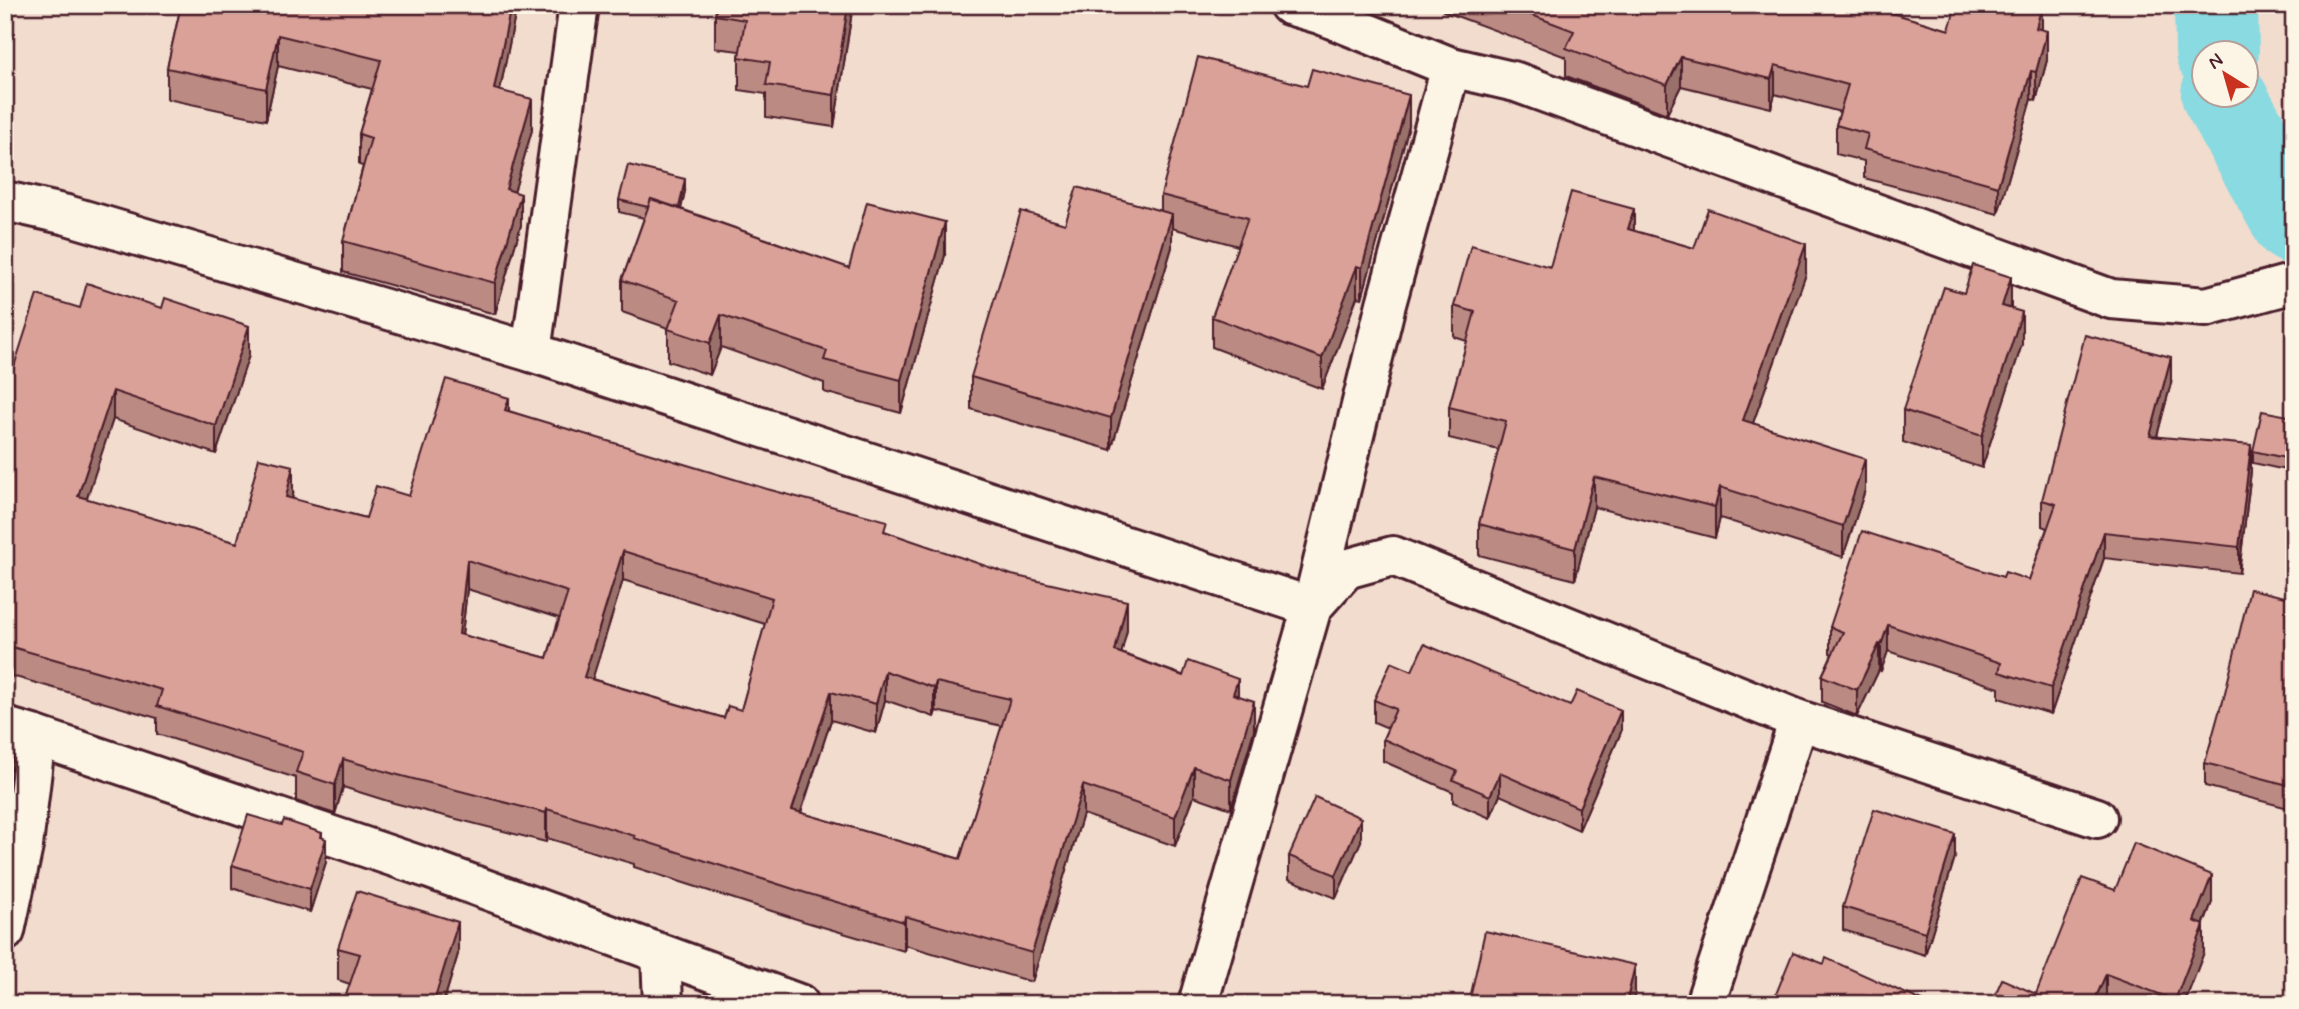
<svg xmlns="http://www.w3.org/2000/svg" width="2299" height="1009" font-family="Mynerve,sans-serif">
	<rect width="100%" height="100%" fill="#f2dcce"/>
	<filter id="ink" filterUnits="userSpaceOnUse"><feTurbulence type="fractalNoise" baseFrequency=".0143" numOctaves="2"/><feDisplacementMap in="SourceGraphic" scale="14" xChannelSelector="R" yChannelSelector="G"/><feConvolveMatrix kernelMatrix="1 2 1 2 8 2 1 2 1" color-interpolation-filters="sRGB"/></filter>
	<g filter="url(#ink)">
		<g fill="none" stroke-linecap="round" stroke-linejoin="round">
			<g stroke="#89dae1" stroke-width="84">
				<path d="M 2216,5 L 2217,52"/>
				<path d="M 2223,94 L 2294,222"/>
			</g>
			<defs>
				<g id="minor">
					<path d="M 1289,5 L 1320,14 L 1451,67 L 1516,82 L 2111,299 L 2206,307 L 2294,283"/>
					<path d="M 5,201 L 67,215 L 531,352 L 1312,607 L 1346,569 L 1393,556 L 1799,720 L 2097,818"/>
					<path d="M 531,352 L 579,5"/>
					<path d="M 5,727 L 36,736 L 430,869 L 799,1004"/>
					<path d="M 5,931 L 23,846 L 36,736"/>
					<path d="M 661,954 L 663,1004"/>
					<path d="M 1198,1004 L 1312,607 L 1386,304 L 1451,67"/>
					<path d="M 1705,1004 L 1799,720"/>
				</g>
			</defs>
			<use href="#minor" stroke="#4a1f2b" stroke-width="44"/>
			<use href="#minor" stroke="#fcf5e5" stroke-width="38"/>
		</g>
		<g fill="#bb8a83" stroke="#4a1f2b" stroke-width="2" fill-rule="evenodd">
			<path d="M 181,5 L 517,5 L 500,90 L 532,130 L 514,192 L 521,225 L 495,314 L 343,272 L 343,241 L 363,166 L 359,165 L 359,134 L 372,89 L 278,66 L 266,120 L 167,99 L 167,68 Z"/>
			<path d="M 853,5 L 834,127 L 766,117 L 766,94 L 739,90 L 739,57 L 740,51 L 715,48 L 715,15 Z"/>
			<path d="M 1443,5 L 1865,5 L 1949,30 L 2042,30 L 2047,60 L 2036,101 L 2031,99 L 1998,214 L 1864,178 L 1864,161 L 1836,154 L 1836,125 L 1840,112 L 1775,94 L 1771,108 L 1681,86 L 1667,114 L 1566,76 L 1566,57 L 1443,11 Z"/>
			<path d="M 1409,126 L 1362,298 L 1357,297 L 1322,389 L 1212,347 L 1212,317 L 1238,246 L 1172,228 L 1172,247 L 1111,450 L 971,409 L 971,377 L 1065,224 L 1161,211 L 1161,195 Z"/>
			<path d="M 685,191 L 681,209 L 849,268 L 945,255 L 901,413 L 824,392 L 824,383 L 721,347 L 710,375 L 668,361 L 668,328 L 622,312 L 622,280 L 644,218 L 619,212 L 619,200 Z"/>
			<path d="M 1634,231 L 1694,248 L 1806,274 L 1753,423 L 1865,490 L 1843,557 L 1720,518 L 1715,538 L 1594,507 L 1575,580 L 1479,555 L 1479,524 L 1499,450 L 1449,438 L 1449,407 L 1467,341 L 1454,337 L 1454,306 Z"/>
			<path d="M 1964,293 L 2011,309 L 2022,344 L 1982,468 L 1903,442 L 1903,410 Z"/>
			<path d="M 80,308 L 162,308 L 249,355 L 216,454 L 113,419 L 86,499 L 237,543 L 293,495 L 292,499 L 366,518 L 409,496 L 509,411 L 887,532 L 1127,630 L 1121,653 L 1238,695 L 1254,730 L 1231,809 L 1194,796 L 1175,846 L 1083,814 L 1032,982 L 905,945 L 904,951 L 806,922 L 634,867 L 634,864 L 547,838 L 546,842 L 394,803 L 343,787 L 335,814 L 296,801 L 296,778 L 157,734 L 157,718 L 12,676 L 8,687 L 5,686 L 5,381 L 9,382 ZM 623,580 L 765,624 L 741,710 L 724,718 L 592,679 ZM 467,589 L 559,618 L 547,658 L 462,635 ZM 885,700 L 934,717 L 936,711 L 1002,726 L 960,859 L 801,813 L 831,720 L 876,733 Z"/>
			<path d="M 2171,383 L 2157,436 L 2251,471 L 2239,573 L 2104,558 L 2051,714 L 1999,698 L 1999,688 L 1888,651 L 1881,671 L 1879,670 L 1857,716 L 1822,702 L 1822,676 L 1832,654 L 1830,653 L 1830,627 L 2003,577 L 2029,580 L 2047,528 L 2042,526 L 2042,500 Z"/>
			<path d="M 2294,417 L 2290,471 L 2253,463 L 2253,451 Z"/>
			<path d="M 2294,599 L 2288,808 L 2205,786 L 2205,763 L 2222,705 Z"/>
			<path d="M 1412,671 L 1621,732 L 1579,830 L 1500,795 L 1490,818 L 1453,802 L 1453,792 L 1383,761 L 1383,739 L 1388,728 L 1374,722 L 1374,700 Z"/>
			<path d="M 322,838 L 326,862 L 310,912 L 232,888 L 232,865 Z"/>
			<path d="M 1361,841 L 1336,898 L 1289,879 L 1289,856 Z"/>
			<path d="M 1955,857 L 1925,955 L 1843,930 L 1843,907 Z"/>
			<path d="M 2115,890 L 2212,902 L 2204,924 L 2204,952 L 2184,1004 L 2115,1004 L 2106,1001 L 2105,1004 L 1991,1004 L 2036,994 Z"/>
			<path d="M 338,948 L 458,954 L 443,1004 L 343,1004 L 350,984 L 338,980 Z"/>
		</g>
		<g fill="#99716a" stroke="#4a1f2b" stroke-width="2">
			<path d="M 511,5 L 517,5 L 494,120 L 494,89 Z"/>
			<path d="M 848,5 L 853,5 L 834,127 L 834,95 Z"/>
			<path d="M 2042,5 L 2042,34 L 2036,28 Z"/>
			<path d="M 2047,31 L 2047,60 L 2036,101 L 2036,72 Z"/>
			<path d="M 278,35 L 278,66 L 266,120 L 266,89 Z"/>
			<path d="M 1681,57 L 1681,86 L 1667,114 L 1667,85 Z"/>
			<path d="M 1775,65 L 1775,94 L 1771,108 L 1771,79 Z"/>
			<path d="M 2031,71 L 2031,99 L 1998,214 L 1998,186 Z"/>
			<path d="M 1409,95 L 1409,126 L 1362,298 L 1362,268 Z"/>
			<path d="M 532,99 L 532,130 L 506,220 L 506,189 Z"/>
			<path d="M 685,179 L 685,191 L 677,226 L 677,214 Z"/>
			<path d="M 521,194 L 521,225 L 495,314 L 495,283 Z"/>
			<path d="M 1634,209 L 1634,239 L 1628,229 Z"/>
			<path d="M 1172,214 L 1172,247 L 1111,450 L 1111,418 Z"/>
			<path d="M 945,222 L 945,255 L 901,413 L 901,380 Z"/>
			<path d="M 1806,244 L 1806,274 L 1743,451 L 1743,420 Z"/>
			<path d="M 1357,266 L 1357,297 L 1322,389 L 1322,358 Z"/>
			<path d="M 2011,277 L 2011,309 L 2002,306 Z"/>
			<path d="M 2022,312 L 2022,344 L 1982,468 L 1982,436 Z"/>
			<path d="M 721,315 L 721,347 L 710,375 L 710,343 Z"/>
			<path d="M 249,326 L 249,355 L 216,454 L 216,426 Z"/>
			<path d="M 2171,357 L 2171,383 L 2150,462 L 2150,436 Z"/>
			<path d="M 113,391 L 113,419 L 78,525 L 78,496 Z"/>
			<path d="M 509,398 L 509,427 L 505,410 Z"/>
			<path d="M 2294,444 L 2294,456 L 2290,471 L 2290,459 Z"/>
			<path d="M 2251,445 L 2251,471 L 2239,573 L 2239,547 Z"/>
			<path d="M 1865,459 L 1865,490 L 1843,557 L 1843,526 Z"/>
			<path d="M 293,466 L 293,495 L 286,526 L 286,497 Z"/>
			<path d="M 1594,477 L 1594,507 L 1575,580 L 1575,549 Z"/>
			<path d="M 1720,487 L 1720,518 L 1715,538 L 1715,507 Z"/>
			<path d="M 2104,532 L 2104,558 L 2051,714 L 2051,688 Z"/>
			<path d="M 623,551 L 623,580 L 584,706 L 584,677 Z"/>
			<path d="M 467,560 L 467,589 L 459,663 L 459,634 Z"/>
			<path d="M 1127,601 L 1127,630 L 1115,680 L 1115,651 Z"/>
			<path d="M 1888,625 L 1888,651 L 1881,671 L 1881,645 Z"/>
			<path d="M 1879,644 L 1879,670 L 1857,716 L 1857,690 Z"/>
			<path d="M 12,647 L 12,676 L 8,687 L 8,658 Z"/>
			<path d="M 885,671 L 885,700 L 876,733 L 876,704 Z"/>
			<path d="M 1238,679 L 1238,708 L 1233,694 Z"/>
			<path d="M 936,682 L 936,711 L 934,717 L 934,688 Z"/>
			<path d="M 831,692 L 831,720 L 792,839 L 792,810 Z"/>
			<path d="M 1254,701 L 1254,730 L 1231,809 L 1231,780 Z"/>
			<path d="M 1621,710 L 1621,732 L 1579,830 L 1579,808 Z"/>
			<path d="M 343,759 L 343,787 L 335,814 L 335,785 Z"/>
			<path d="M 2294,764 L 2294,787 L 2288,808 L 2288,785 Z"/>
			<path d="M 1194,767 L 1194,796 L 1175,846 L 1175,817 Z"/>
			<path d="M 1500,773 L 1500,795 L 1490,818 L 1490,796 Z"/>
			<path d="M 1083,785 L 1083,814 L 1032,982 L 1032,953 Z"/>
			<path d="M 547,809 L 547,838 L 546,842 L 546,813 Z"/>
			<path d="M 1361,818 L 1361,841 L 1336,898 L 1336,875 Z"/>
			<path d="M 322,833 L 322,851 L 326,839 L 326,862 L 310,912 L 310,889 Z"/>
			<path d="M 1955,834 L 1955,857 L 1925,955 L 1925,932 Z"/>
			<path d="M 2212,875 L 2212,902 L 2194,948 L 2194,921 Z"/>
			<path d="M 905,916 L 905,945 L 904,951 L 904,922 Z"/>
			<path d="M 458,922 L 458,954 L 443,1004 L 433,1004 Z"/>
			<path d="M 2204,925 L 2204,952 L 2184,1004 L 2175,1004 L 2175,1000 Z"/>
			<path d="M 1635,965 L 1635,993 L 1632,1004 L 1626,1004 Z"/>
			<path d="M 2106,974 L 2106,1001 L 2105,1004 L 2093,1004 Z"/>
		</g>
		<g fill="#daa198" stroke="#4a1f2b" stroke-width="2" fill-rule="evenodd">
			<path d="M 181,5 L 511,5 L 494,89 L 532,99 L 506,189 L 521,194 L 495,283 L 343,241 L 371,138 L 359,134 L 381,60 L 278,35 L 266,89 L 167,68 Z"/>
			<path d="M 717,5 L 848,5 L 834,95 L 766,85 L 770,62 L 739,57 L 745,20 L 715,15 Z"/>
			<path d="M 1505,5 L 1865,5 L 1949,30 L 1956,5 L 2042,5 L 2036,28 L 2047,31 L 2036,72 L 2031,71 L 1998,186 L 1864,149 L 1868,134 L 1836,125 L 1848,85 L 1775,65 L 1771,79 L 1681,57 L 1667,85 L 1566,48 L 1574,31 Z"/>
			<path d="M 1198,57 L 1307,86 L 1312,69 L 1409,95 L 1362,268 L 1357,266 L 1322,358 L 1212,317 L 1248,218 L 1161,195 Z"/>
			<path d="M 628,165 L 685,179 L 679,208 L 651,199 L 648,207 L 619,200 Z"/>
			<path d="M 1077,187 L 1172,214 L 1111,418 L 971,377 L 1021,211 L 1065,224 Z"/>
			<path d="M 1571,192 L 1634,209 L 1628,229 L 1694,248 L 1708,209 L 1806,244 L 1743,420 L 1865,459 L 1843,526 L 1720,487 L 1715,507 L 1594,477 L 1575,549 L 1479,524 L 1506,421 L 1449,407 L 1475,312 L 1454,306 L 1471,245 L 1550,267 Z"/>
			<path d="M 651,199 L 849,268 L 867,202 L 945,222 L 901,380 L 824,360 L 827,351 L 721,315 L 710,343 L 668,329 L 679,300 L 622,280 Z"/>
			<path d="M 1973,265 L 2011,277 L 2002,306 L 2022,312 L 1982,436 L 1903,410 L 1944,287 L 1964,293 Z"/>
			<path d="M 87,283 L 162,308 L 165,298 L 249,326 L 216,426 L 113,391 L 78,496 L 237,543 L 259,458 L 293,466 L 286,497 L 366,518 L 376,486 L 409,496 L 446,379 L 509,398 L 505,410 L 767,489 L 887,521 L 884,531 L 1012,575 L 1127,601 L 1115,651 L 1183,676 L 1188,661 L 1238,679 L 1233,694 L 1254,701 L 1231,780 L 1194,767 L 1175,817 L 1083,785 L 1032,953 L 905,916 L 904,922 L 806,893 L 634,838 L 635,836 L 547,809 L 546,813 L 394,774 L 343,759 L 335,785 L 296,772 L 303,752 L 157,706 L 162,690 L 12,647 L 8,658 L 5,657 L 5,381 L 9,382 L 37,295 L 80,308 ZM 623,551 L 772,598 L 741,710 L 728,706 L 724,718 L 584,677 ZM 467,560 L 568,592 L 547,658 L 459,634 ZM 885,671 L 934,688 L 936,682 L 1010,699 L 960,859 L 792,810 L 831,692 L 876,704 Z"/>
			<path d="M 2085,335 L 2171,357 L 2150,436 L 2251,445 L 2239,547 L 2104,532 L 2051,688 L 1999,672 L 2001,663 L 1888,625 L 1881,645 L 1879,644 L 1857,690 L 1822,676 L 1843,632 L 1830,627 L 1862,531 L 2003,577 L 2005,572 L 2029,580 L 2056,504 L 2042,500 Z"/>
			<path d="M 2262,411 L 2294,417 L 2294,444 L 2290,459 L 2253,451 Z"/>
			<path d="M 2250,589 L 2294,599 L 2294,764 L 2288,785 L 2205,763 L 2221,705 L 2222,705 Z"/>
			<path d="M 1424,644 L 1570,706 L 1577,691 L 1621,710 L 1579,808 L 1500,773 L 1490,796 L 1453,780 L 1457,771 L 1383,739 L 1396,709 L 1374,700 L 1391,662 L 1412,671 Z"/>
			<path d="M 1315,797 L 1361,818 L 1336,875 L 1289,856 Z"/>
			<path d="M 1874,809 L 1955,834 L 1925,932 L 1843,907 Z"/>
			<path d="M 248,815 L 282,825 L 284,820 L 322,833 L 321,837 L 326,839 L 310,889 L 232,865 Z"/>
			<path d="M 2134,843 L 2212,875 L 2194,921 L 2204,925 L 2175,1000 L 2106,974 L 2093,1004 L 1991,1004 L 2002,979 L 2036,994 L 2082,878 L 2115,890 Z"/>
			<path d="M 357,891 L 458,922 L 433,1004 L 343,1004 L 360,954 L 338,948 Z"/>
			<path d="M 1485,931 L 1635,965 L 1626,1004 L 1469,1003 Z"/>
			<path d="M 1793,952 L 1824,964 L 1826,958 L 1929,1004 L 1772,1004 Z"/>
		</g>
	</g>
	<rect width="2299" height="1009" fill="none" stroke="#fcf5e5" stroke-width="28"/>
	<rect x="14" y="14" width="2271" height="981" fill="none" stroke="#4a1f2b" stroke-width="2.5" filter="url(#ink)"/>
	<g transform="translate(2225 74) rotate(323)"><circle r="33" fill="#fcf5e5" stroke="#b59f9b" stroke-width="2"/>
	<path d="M0-5L12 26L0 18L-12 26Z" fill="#c8321e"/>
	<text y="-10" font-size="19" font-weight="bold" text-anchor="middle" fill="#4a1f2b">N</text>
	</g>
</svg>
